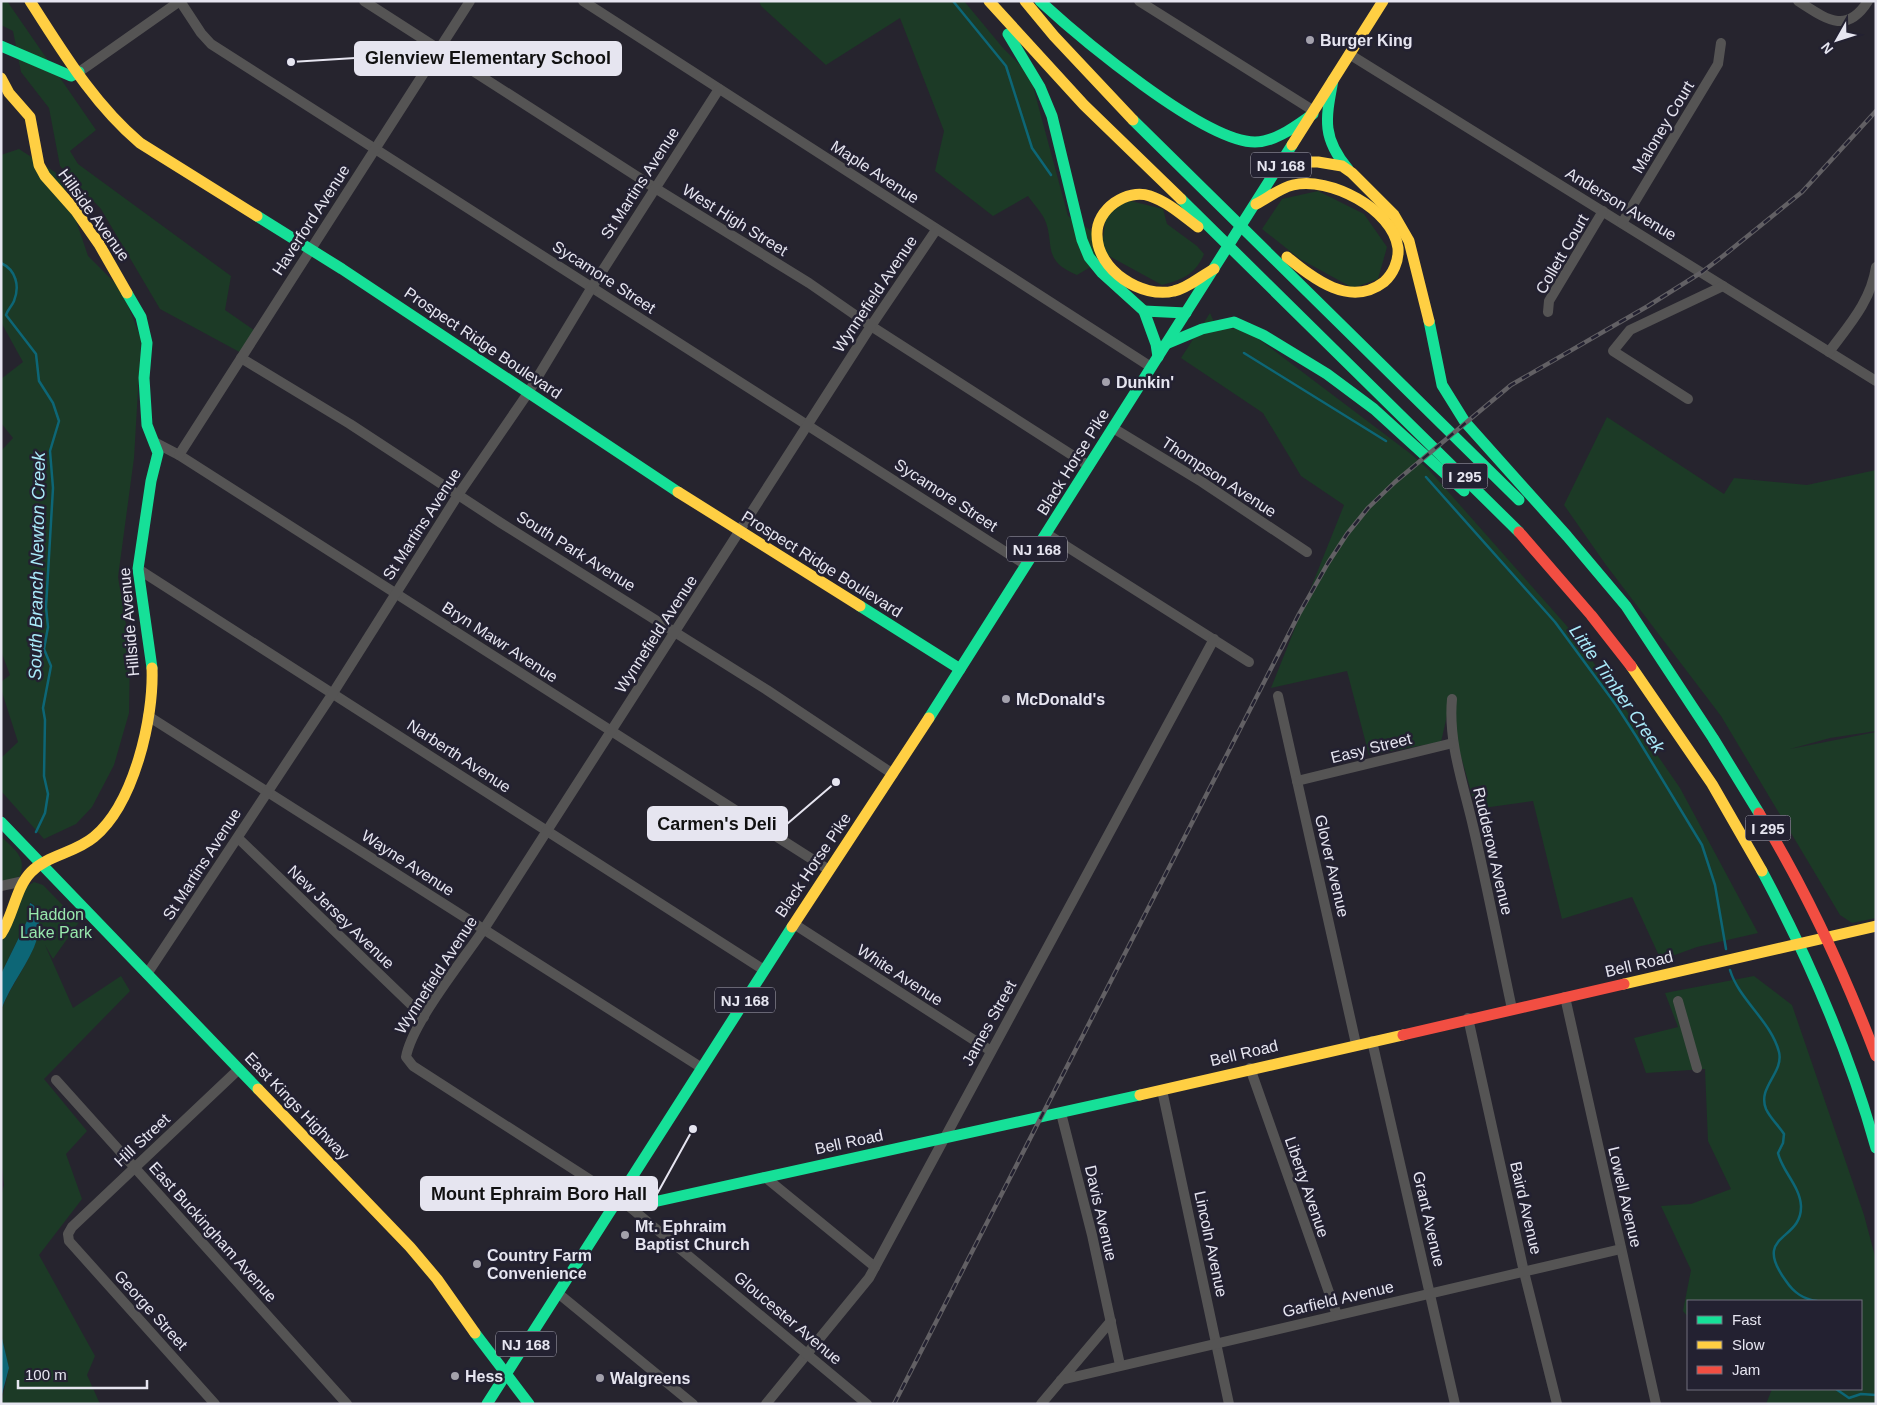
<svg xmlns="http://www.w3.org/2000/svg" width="1877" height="1405" font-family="Helvetica,sans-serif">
	<rect width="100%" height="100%" fill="#26242e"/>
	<g fill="#1c3a26">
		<path d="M 1,1 L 7,1 L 96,130 L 70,151 L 78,164 L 231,276 L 225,310 L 258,333 L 245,355 L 160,309 L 101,209 L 60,166 L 49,108 L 21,72 L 13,31 L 1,25 Z"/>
		<path d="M 759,1 L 964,1 L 1003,48 L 1030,75 L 1068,216 L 1103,238 L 1106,215 L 1123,199 L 1163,209 L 1167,224 L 1197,246 L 1204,254 C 1196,274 1182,280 1162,285 L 1109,256 L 1077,275 C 1040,260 1056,243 1044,218 C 1040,211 1033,203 1028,196 L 993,216 L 935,171 L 944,131 L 900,18 L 826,65 L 761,6 Z"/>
		<path d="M 19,149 L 61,176 L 88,256 L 122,290 L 141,339 L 134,458 L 118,577 L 130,649 L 129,713 L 114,765 L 92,807 L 76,824 L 44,839 L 1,791 L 1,758 L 18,742 L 1,689 L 1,682 L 10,675 L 1,651 L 1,451 L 13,438 L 1,423 L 1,379 L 23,362 L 1,322 L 1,155 Z"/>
		<path d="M 1318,191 L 1364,214 L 1387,247 L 1378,279 L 1353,288 L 1300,259 L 1262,229 L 1282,199 Z"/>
		<path d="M 1210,313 L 1216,326 L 1248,331 L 1411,454 L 1429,470 L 1573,633 L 1680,788 L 1758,933 L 1697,947 L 1661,960 L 1632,897 L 1562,919 L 1533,801 L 1476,809 L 1448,711 L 1441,742 L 1369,755 L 1347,671 L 1271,688 L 1344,505 L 1301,476 L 1263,413 L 1181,358 Z"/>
		<path d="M 1607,417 L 1724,494 L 1734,478 L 1807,485 L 1876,470 L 1876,731 L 1830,738 L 1790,749 L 1876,732 L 1876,918 L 1852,923 L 1840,915 L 1721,716 L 1606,565 L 1564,505 Z"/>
		<path d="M 1,836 C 14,850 27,856 20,876 L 1,883 Z"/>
		<path d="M 34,882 L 43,885 L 79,922 L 53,959 L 45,945 L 73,1008 L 121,976 L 130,991 L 44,1079 L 87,1131 L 66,1154 L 82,1199 L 39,1255 L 95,1356 L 87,1375 L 100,1404 L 1,1404 L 9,1368 L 1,1334 L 1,1196 L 4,1185 L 1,1160 L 1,1010 C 11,984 31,961 38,935 C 40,926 38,915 37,907 L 30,902 L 27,921 L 1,974 L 1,937 L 26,887 Z"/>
		<path d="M 1754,976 L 1792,1005 L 1864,1215 L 1876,1260 L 1876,1404 L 1766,1404 L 1772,1389 L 1861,1389 L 1861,1301 L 1688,1301 L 1688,1317 L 1683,1311 L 1691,1270 L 1661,1206 L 1691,1204 L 1731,1189 L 1708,1141 L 1705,1069 L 1646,1073 L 1634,1038 L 1678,1027 L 1665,993 Z"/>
	</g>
	<g fill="#0d6676">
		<path d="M 30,903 C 41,907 40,930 37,939 C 30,962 10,985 1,1010 L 1,974 L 27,921 Z"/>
		<path d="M 1,1334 L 9,1368 L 1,1398 Z"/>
	</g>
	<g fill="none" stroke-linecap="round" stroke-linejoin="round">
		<g stroke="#0d6676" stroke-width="2.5">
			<path d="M 953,1 L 1006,66 L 1032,148 L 1051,175"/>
			<path d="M 1,263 C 16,270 20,286 14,301 C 12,306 8,309 6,315 L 36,354 L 39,381 L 53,403 L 59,421 L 50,451 L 53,488 L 46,607 L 48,627 L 44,649 L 51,666 L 43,708 L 45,720 L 44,776 L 48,794 L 45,813 L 36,832"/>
			<path d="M 1244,353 L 1386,441"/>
			<path d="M 1426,477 L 1555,622 L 1616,705 L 1636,736 L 1702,845 L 1715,885 L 1726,949"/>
			<path d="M 1730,970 C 1739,1000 1771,1021 1779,1052 C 1784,1073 1757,1087 1766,1109 C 1770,1118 1779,1126 1784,1134 L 1783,1143 L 1778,1153 C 1782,1171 1800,1186 1801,1206 C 1802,1242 1751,1233 1786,1281 C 1794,1293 1803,1299 1817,1301"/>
			<path d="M 1836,1389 L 1849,1398 L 1861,1394 L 1876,1395"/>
		</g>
		<g stroke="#555454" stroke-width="10">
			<path d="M 180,1 L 201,33 L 211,44 L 1026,565"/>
			<path d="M 364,1 L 655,188 L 809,283 L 871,326 L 1089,466"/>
			<path d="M 583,1 L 1151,367"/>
			<path d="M 1139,1 L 1314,111"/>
			<path d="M 1798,1 C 1825,18 1846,36 1868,1"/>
			<path d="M 1349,54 L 1876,381"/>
			<path d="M 79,72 L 180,1"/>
			<path d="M 1622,223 L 1718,64 L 1721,43"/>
			<path d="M 1548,312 L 1549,301 L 1603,211"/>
			<path d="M 1829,352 C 1849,325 1871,301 1876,267"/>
			<path d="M 241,358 L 350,424 L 501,523 L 767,690 L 893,774"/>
			<path d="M 1688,399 L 1613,351 L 1630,330 L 1723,286"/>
			<path d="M 1113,428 L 1202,482 L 1307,552"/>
			<path d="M 154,442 L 179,455 L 829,870"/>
			<path d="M 179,455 L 470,1"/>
			<path d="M 1047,534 L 1249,662"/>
			<path d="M 138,569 L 764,970"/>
			<path d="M 1278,696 L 1356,1044"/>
			<path d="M 1452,699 C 1448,742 1463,783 1473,826 C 1487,886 1499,948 1512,1009"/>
			<path d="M 148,716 L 702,1068"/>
			<path d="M 1297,781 L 1453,743"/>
			<path d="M 238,838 L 424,1017"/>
			<path d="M 1,886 L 24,881"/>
			<path d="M 794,924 L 991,1051"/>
			<path d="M 147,974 L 333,693 L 458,495 L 528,393 L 592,287 L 719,89"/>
			<path d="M 1565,997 L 1656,1404"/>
			<path d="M 1678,1001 L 1697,1068"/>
			<path d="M 1468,1018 L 1524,1272 L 1557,1404"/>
			<path d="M 1372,1041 L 1455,1404"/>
			<path d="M 1250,1068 L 1337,1315"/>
			<path d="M 56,1080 L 347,1404"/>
			<path d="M 1162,1090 L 1229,1404"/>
			<path d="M 1061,1113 L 1092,1235 L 1120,1365"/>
			<path d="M 765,1177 L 875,1267"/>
			<path d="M 559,1294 L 693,1404"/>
			<path d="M 1061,1380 L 1621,1249"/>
			<path d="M 215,1404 L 69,1241 L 68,1234 L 72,1227 L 239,1069"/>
			<path d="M 766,1404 L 869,1278 L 1214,639"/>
			<path d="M 867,1404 L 620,1199 L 413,1066 L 406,1057 C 412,1023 463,960 484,929 L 871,326 L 936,230"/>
			<path d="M 1041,1404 L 1111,1321"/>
		</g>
		<g stroke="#16e098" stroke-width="11">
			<path d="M 1040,1 C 1079,37 1204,142 1255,142 C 1276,142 1297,125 1313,114"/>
			<path d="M 1008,34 L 1040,87 L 1052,116 L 1082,240 L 1089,257 L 1102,273 L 1144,311 L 1156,344 L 1158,357"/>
			<path d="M 1,46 L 71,76 L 79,72"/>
			<path d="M 1333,80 C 1326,118 1321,137 1348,169"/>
			<path d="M 1133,120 L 1519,500"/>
			<path d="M 1181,199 L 1519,532"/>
			<path d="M 257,216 L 342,269 L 678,492"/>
			<path d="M 127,293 L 141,317 L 147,343 L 144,378 L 147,425 L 158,453 L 151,481 L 138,569 L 152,668"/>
			<path d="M 1144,311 L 1186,313"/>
			<path d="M 1429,321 L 1442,385 L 1465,422 L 1567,536 L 1626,606 L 1713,738 L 1759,813"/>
			<path d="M 1166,344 L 1202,329 L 1234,322 L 1263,335 L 1327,374 L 1374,409 L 1464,491"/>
			<path d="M 860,606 L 960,669"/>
			<path d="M 929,718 L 1292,145"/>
			<path d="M 1,822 L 258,1089"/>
			<path d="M 1762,871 C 1809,959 1849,1051 1876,1148"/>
			<path d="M 620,1199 L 640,1205 L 1140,1095"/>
			<path d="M 475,1333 L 529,1404"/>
			<path d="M 487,1404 L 792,927"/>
		</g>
		<g stroke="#ffcf43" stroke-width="11">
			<path d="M 30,1 C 63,52 93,103 140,143 L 257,216"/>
			<path d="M 989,1 L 1084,105 L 1181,199"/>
			<path d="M 1025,1 L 1054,36 L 1133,120"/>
			<path d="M 1,78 L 9,93 L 30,117 L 39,165 L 45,176 L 76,211 L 99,244 L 127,293"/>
			<path d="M 1292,145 L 1383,1"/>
			<path d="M 1277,171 L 1297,162 L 1318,162 L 1342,166 L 1352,173 L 1394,215 L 1409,241 L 1429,321"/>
			<path d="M 1256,204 C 1268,198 1280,188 1293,185 C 1329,176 1393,209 1398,248 C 1399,261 1393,274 1384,282 C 1350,308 1314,279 1287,257"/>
			<path d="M 1198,227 C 1183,216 1168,202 1150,196 C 1127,188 1096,209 1097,235 C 1097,270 1142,299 1174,291 C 1188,288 1201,276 1214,269"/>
			<path d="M 678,492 L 860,606"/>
			<path d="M 1631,666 L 1712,784 L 1762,871"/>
			<path d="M 792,927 L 929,718"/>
			<path d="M 1,934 C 13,916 16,887 31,872 C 48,855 75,853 94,837 C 134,804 154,718 152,668"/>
			<path d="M 1624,984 L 1876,926"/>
			<path d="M 258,1089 L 410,1247 L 437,1279 L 475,1333"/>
			<path d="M 1140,1095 L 1403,1035"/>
		</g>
		<g stroke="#f24e42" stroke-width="11">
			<path d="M 1519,532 L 1591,615 L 1631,666"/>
			<path d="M 1759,813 C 1806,890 1844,972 1876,1056"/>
			<path d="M 1403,1035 L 1624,984"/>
		</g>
		<defs>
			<path id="rail" d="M 894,1404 L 1299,614 L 1328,563 L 1347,534 L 1368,508 L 1395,482 L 1511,385 L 1648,306 L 1702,272 L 1723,256 L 1802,192 L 1876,111"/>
		</defs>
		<use href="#rail" stroke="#626064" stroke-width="4.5"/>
		<use href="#rail" stroke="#232131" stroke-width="2.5" stroke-dasharray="8" stroke-linecap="butt"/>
	</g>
	<g fill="#a3a1ac" stroke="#232131" stroke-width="2">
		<circle cx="1310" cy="40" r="5"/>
		<circle cx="1106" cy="382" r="5"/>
		<circle cx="1006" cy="699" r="5"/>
		<circle cx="625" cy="1235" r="5"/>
		<circle cx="477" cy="1264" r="5"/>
		<circle cx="455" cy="1376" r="5"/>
		<circle cx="600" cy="1378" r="5"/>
	</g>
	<g text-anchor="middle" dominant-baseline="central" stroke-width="5" stroke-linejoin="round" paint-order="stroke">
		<g fill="#232131" stroke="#acaab7" stroke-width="1">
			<rect x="1251" y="152.5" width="60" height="25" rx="4"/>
			<rect x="1442.5" y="463.5" width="45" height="25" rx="4"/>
			<rect x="1007" y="536.5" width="60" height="25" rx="4"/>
			<rect x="1745.5" y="815.5" width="45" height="25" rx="4"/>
			<rect x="715" y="987.5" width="60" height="25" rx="4"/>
			<rect x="496" y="1331.5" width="60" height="25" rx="4"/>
		</g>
		<g font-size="15" font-weight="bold" fill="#e6e5f0">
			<text x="1281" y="165">NJ 168</text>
			<text x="1465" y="476">I 295</text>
			<text x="1037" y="549">NJ 168</text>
			<text x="1768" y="828">I 295</text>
			<text x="745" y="1000">NJ 168</text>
			<text x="526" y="1344">NJ 168</text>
		</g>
		<g font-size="16" font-weight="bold" fill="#e6e5f0" stroke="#232131" text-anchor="start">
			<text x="1320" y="40">Burger King</text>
			<text x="1116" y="382">Dunkin'</text>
			<text x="1016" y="699">McDonald's</text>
			<text x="635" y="1226">Mt. Ephraim<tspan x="635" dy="18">Baptist Church</tspan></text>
			<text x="487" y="1255">Country Farm<tspan x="487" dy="18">Convenience</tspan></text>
			<text x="465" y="1376">Hess</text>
			<text x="610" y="1378">Walgreens</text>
		</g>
		<g font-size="16" fill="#e6e5f0" stroke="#232131">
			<text transform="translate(1663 127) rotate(-59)">Maloney Court</text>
			<text transform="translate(875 172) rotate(33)">Maple Avenue</text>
			<text transform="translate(640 183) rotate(-57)">St Martins Avenue</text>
			<text transform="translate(1621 204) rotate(31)">Anderson Avenue</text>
			<text transform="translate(94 215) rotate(54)">Hillside Avenue</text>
			<text transform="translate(311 220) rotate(-57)">Haverford Avenue</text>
			<text transform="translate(735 220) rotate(32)">West High Street</text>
			<text transform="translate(1562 254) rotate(-60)">Collett Court</text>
			<text transform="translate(604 277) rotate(33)">Sycamore Street</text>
			<text transform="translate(875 294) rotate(-56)">Wynnefield Avenue</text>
			<text transform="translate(483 343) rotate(34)">Prospect Ridge Boulevard</text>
			<text transform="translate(1073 462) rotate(-58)">Black Horse Pike</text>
			<text transform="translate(1219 477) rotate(33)">Thompson Avenue</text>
			<text transform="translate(946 495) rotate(33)">Sycamore Street</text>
			<text transform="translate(422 524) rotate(-57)">St Martins Avenue</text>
			<text transform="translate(576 551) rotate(32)">South Park Avenue</text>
			<text transform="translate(822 564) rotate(32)">Prospect Ridge Boulevard</text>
			<text transform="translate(129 622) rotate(-95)">Hillside Avenue</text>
			<text transform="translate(656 634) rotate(-57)">Wynnefield Avenue</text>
			<text transform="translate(500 642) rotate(33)">Bryn Mawr Avenue</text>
			<text transform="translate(1371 748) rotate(-14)">Easy Street</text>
			<text transform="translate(459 756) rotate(33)">Narberth Avenue</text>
			<text transform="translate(1493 851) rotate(77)">Rudderow Avenue</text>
			<text transform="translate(408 863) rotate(33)">Wayne Avenue</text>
			<text transform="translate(202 864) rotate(-57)">St Martins Avenue</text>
			<text transform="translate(813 865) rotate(-56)">Black Horse Pike</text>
			<text transform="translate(1332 866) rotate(77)">Glover Avenue</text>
			<text transform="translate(341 917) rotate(44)">New Jersey Avenue</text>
			<text transform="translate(1639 964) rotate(-13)">Bell Road</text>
			<text transform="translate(436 975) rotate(-57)">Wynnefield Avenue</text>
			<text transform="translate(900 975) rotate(33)">White Avenue</text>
			<text transform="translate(989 1023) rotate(-61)">James Street</text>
			<text transform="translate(1244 1053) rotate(-13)">Bell Road</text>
			<text transform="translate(297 1106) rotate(46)">East Kings Highway</text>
			<text transform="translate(142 1140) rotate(-43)">Hill Street</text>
			<text transform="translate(849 1142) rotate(-12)">Bell Road</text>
			<text transform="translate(1307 1187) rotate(71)">Liberty Avenue</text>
			<text transform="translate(1625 1197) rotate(77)">Lowell Avenue</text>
			<text transform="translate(1526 1208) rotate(77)">Baird Avenue</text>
			<text transform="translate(1101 1213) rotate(77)">Davis Avenue</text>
			<text transform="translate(1429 1219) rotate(77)">Grant Avenue</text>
			<text transform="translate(213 1232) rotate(48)">East Buckingham Avenue</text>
			<text transform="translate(1211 1244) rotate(78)">Lincoln Avenue</text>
			<text transform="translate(1338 1299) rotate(-13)">Garfield Avenue</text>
			<text transform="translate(151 1310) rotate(48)">George Street</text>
			<text transform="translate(788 1318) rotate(40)">Gloucester Avenue</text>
		</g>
		<g font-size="16" fill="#97e7ac" stroke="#232131">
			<text x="56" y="914">Haddon<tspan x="56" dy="18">Lake Park</tspan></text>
		</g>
		<g font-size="18" font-style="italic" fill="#a9eaf9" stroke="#232131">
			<text transform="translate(37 566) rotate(-89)">South Branch Newton Creek</text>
			<text transform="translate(1617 689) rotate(55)">Little Timber Creek</text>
		</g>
	</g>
	<path fill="none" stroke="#e6e5f0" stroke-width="2" d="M291 62L355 58M836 782L787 824M693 1129L657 1194"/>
	<g fill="#e6e5f0" stroke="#232131" stroke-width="2">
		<circle cx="291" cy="62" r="5"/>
		<circle cx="836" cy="782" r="5"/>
		<circle cx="693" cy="1129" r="5"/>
	</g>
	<g fill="#e6e5f0" stroke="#e6e5f0" stroke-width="2">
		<rect x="355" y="42" width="266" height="33" rx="5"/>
		<rect x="648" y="807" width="139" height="33" rx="5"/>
		<rect x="421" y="1177" width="236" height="33" rx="5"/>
	</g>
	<g font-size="18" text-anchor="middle" font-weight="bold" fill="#111">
		<text x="488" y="64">Glenview Elementary School</text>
		<text x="717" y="830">Carmen's Deli</text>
		<text x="539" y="1200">Mount Ephraim Boro Hall</text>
	</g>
	<rect width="1877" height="1405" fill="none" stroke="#e6e5f0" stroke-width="5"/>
	<rect x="1687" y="1300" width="175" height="90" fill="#232131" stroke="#716f7d"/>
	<rect x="1697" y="1316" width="25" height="8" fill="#16e098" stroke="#716f7d"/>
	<text x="1732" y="1325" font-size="15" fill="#e6e5f0">Fast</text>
	<rect x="1697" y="1341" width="25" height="8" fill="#ffcf43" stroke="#716f7d"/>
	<text x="1732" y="1350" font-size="15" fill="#e6e5f0">Slow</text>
	<rect x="1697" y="1366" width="25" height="8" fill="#f24e42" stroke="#716f7d"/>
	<text x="1732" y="1375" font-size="15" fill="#e6e5f0">Jam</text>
	<g transform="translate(1837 40) rotate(231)" stroke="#232131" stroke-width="4" paint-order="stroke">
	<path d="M0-4L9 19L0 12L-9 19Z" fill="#e6e5f0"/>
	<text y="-8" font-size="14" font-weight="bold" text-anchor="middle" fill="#e6e5f0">N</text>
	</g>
	<path d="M18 1380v8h129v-8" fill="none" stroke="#e6e5f0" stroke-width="2.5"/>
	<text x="25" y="1380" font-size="15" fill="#e6e5f0" stroke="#232131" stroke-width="4" paint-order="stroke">100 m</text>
</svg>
